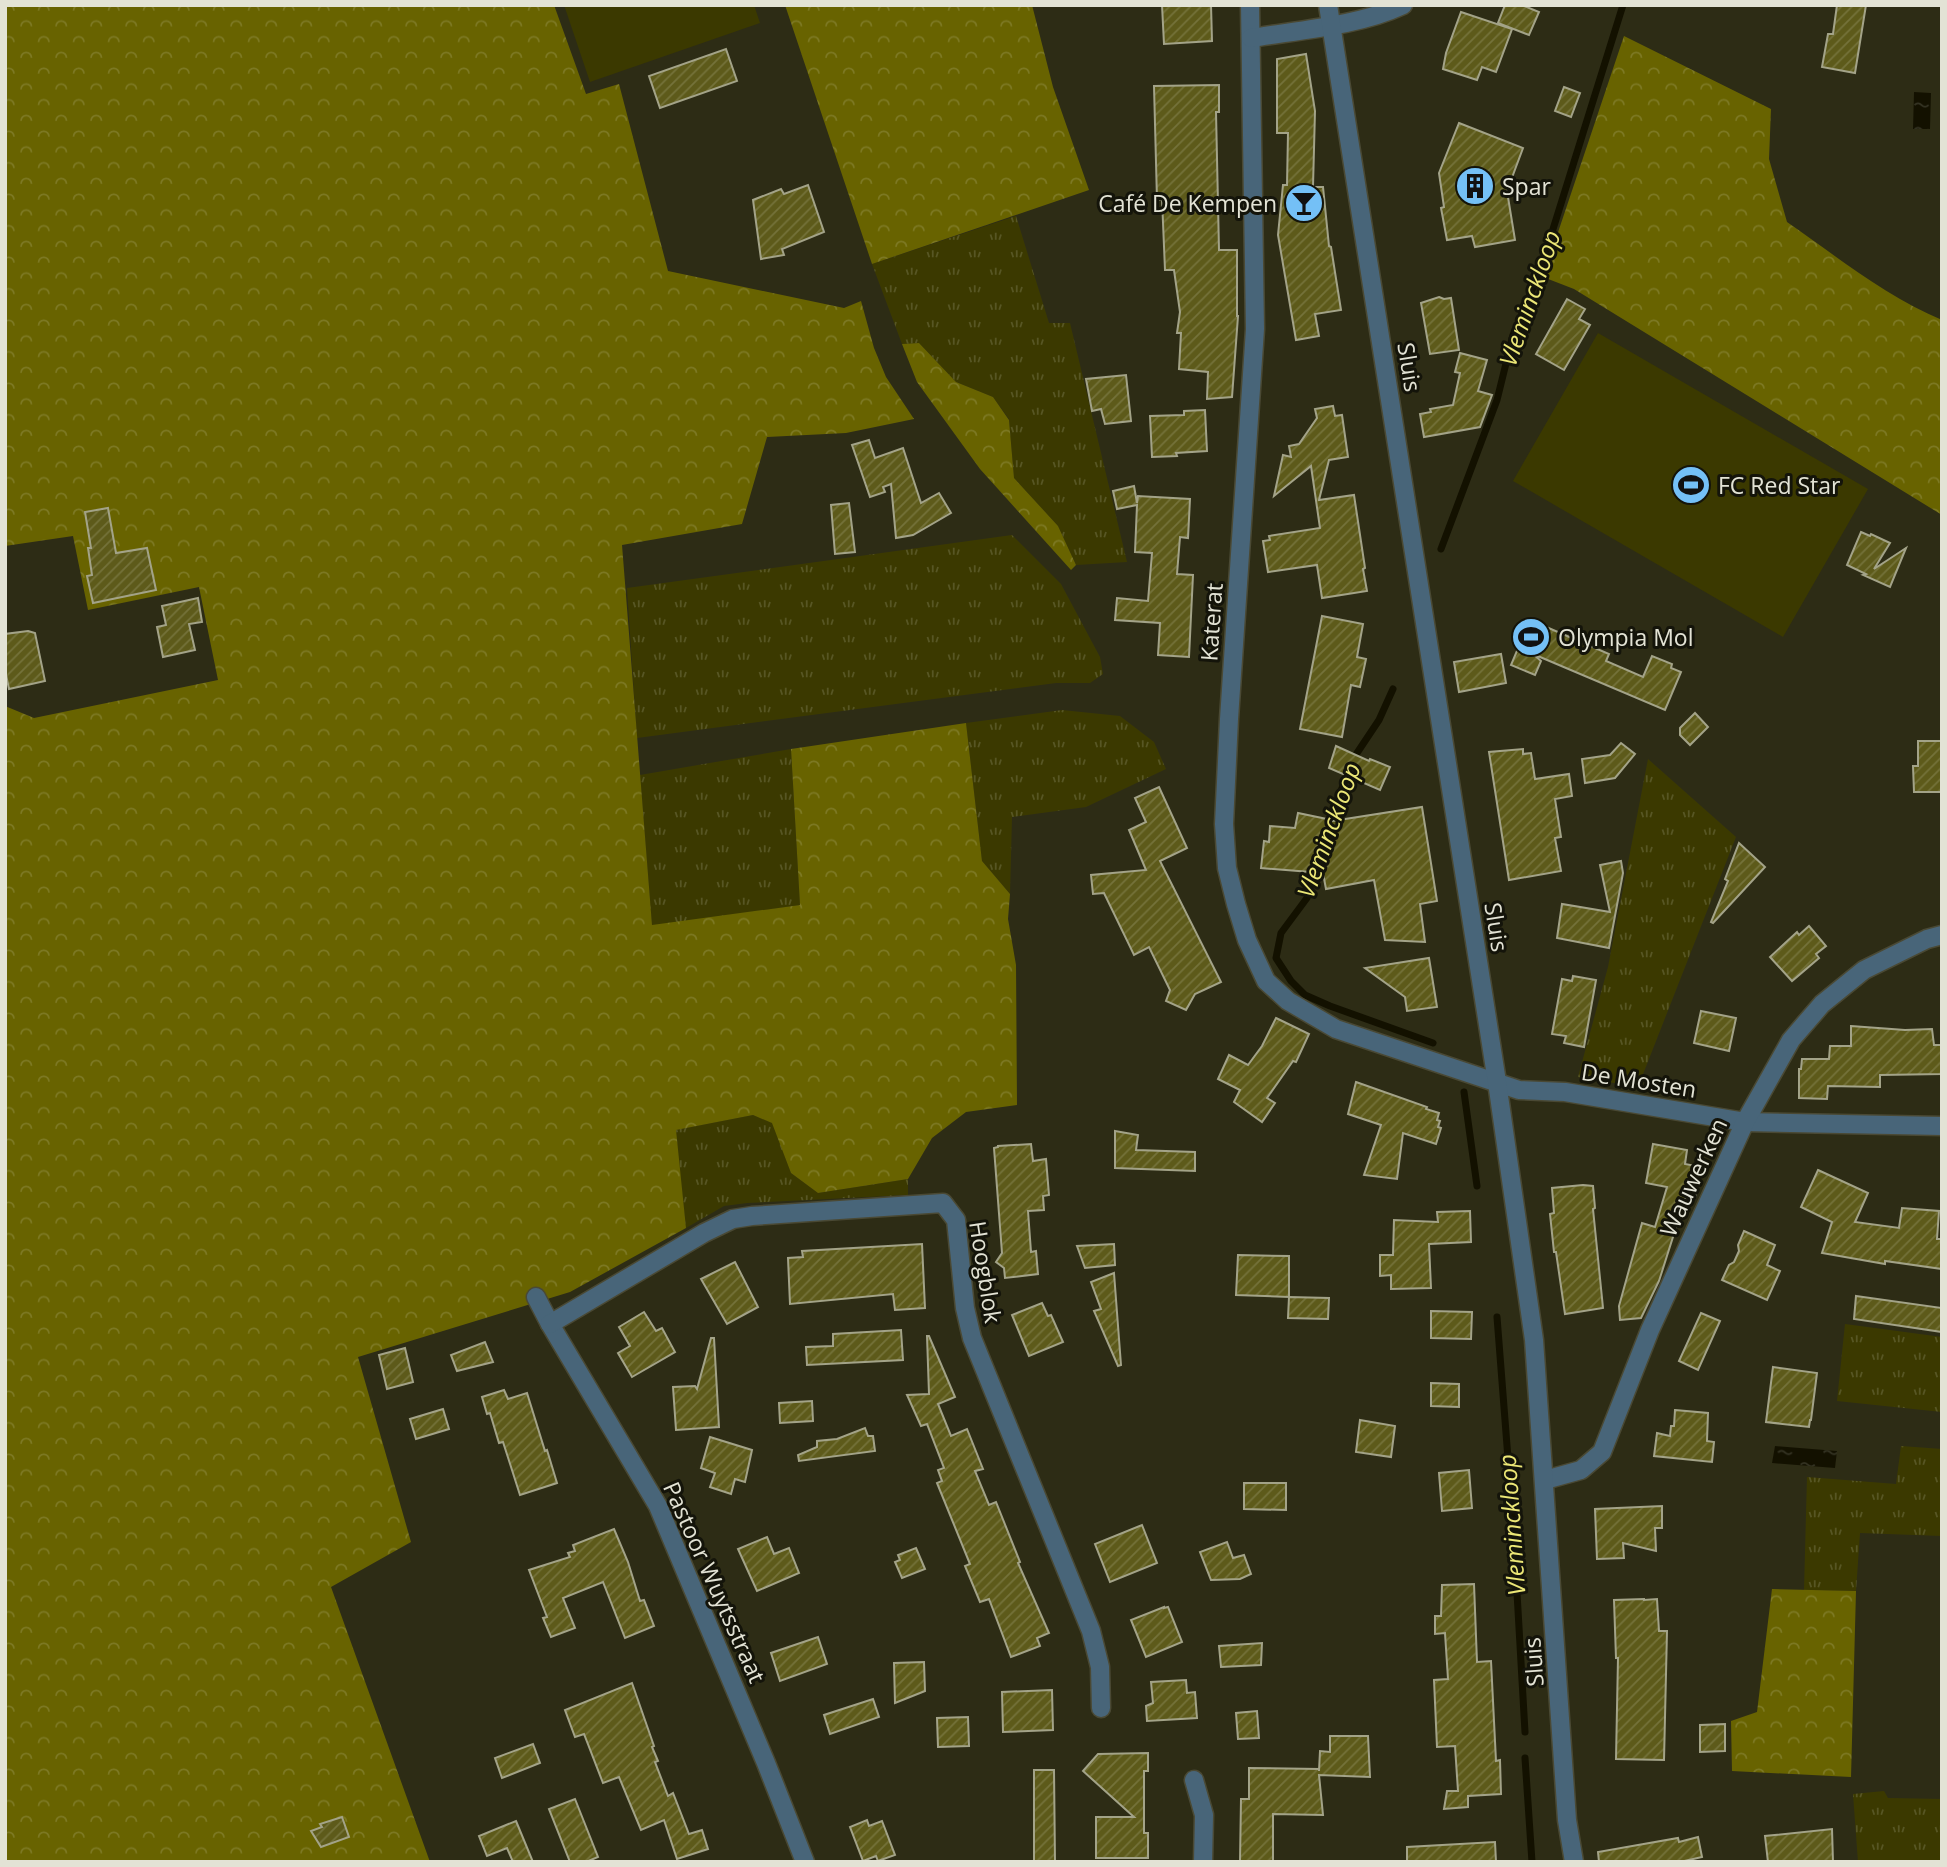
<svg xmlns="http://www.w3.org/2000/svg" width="1947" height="1867" font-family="'Open Sans',sans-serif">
	<defs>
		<pattern id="grass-tufts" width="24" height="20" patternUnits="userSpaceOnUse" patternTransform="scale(1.75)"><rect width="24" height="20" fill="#3b3900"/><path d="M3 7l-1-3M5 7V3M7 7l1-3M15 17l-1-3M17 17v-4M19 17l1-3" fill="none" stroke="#575624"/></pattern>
		<pattern id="forest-crowns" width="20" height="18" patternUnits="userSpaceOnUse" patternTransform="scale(1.75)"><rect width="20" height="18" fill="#686300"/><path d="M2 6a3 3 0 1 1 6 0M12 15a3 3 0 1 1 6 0" fill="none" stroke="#7d7924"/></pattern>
		<pattern id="water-ripples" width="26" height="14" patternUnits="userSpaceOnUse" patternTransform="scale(1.75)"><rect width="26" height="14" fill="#131100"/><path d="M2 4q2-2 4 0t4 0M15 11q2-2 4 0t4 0" fill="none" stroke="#353424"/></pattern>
		<pattern id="building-hatch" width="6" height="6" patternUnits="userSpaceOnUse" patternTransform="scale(1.75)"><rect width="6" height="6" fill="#5d5a1a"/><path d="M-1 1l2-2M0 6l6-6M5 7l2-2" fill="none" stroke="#74723a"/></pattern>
	</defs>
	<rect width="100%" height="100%" fill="#2d2c15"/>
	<g fill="url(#grass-tufts)">
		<path d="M 1016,216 L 1049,323 L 1070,323 L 1127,562 L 1076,565 L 1058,526 L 1014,478 L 1009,419 L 993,397 L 956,382 L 919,343 L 902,344 L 872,264 Z"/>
		<path d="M 1012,535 L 1061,584 L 1100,657 L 1103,674 L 1090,683 L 1056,683 L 637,738 L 627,588 Z"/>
		<path d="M 1062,710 L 1120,716 L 1154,742 L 1166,769 L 1086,807 L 1012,817 L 1010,894 L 982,861 L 966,723 Z"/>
		<path d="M 791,749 L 800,905 L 652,926 L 640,775 Z"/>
		<path d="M 1648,759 L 1736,837 L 1638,1087 L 1578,1077 L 1608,967 Z"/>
		<path d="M 753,1115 L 773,1123 L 791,1173 L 818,1193 L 908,1179 L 908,1195 L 747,1203 L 724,1206 L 686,1228 L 675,1130 Z"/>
		<path d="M 1845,1324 L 1942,1337 L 1942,1412 L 1837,1401 Z"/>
		<path d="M 1901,1446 L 1942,1449 L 1942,1536 L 1860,1533 L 1856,1591 L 1804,1590 L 1807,1477 L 1896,1484 Z"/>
		<path d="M 1884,1791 L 1888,1798 L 1942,1799 L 1942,1862 L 1858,1862 L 1853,1794 Z"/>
	</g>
	<g fill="url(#forest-crowns)">
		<path d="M 5,5 L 554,5 L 586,94 L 619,84 L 668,271 L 844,308 L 861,301 L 874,348 L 886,377 L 914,419 L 846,433 L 767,437 L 742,524 L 622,545 L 652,925 L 800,905 L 791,749 L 966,723 L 982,861 L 1010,894 L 1008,919 L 1016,965 L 1017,1105 L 966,1112 L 932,1138 L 908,1179 L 818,1193 L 791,1173 L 772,1123 L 753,1115 L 676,1130 L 686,1228 L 570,1292 L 358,1357 L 411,1542 L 331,1587 L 430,1862 L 5,1862 L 5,706 L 34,718 L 218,680 L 199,587 L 88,610 L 73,536 L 5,546 Z"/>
		<path d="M 785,5 L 1032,5 L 1053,87 L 1089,190 L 872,264 Z"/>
		<path d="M 1624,36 L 1771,109 L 1769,159 L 1787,222 C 1836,256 1887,297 1942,320 L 1942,515 L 1574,289 L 1543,277 Z"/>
		<path d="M 919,343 L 956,382 L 993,397 L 1009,420 L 1014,478 L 1058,526 L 1076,565 L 1071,570 L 980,469 L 917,382 L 902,344 Z"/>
		<path d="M 1772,1589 L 1856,1591 L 1851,1777 L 1732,1771 L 1731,1721 L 1757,1712 Z"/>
	</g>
	<g fill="#3b3900">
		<path d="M 564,5 L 754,5 L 760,23 L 590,82 Z"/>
		<path d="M 1598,333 L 1868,489 L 1783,637 L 1513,481 Z"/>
	</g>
	<g fill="url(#water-ripples)">
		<path d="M 1914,92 L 1931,93 L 1930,129 L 1913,129 Z"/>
		<path d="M 1775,1446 L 1837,1451 L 1835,1468 L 1772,1463 Z"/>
	</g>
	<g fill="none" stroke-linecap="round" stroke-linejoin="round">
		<g stroke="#131100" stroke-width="7">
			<path d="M 1441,549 L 1497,400 L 1513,335 L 1539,274 L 1623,5"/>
			<path d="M 1327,828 L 1353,759 L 1379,720 L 1393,689"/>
			<path d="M 1316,863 L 1307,898 L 1281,933 L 1276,958 L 1291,981 L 1305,995 L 1330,1006 L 1433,1043"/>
			<path d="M 1464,1092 L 1477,1186"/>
			<path d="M 1497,1317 L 1513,1523 L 1525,1732"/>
			<path d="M 1525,1758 L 1532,1862"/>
		</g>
	</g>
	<g fill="url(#building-hatch)" stroke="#a3a388" stroke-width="2">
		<path d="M 1162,5 L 1211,5 L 1212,41 L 1164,44 Z"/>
		<path d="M 1505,5 L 1522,5 L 1539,12 L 1529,35 L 1498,23 Z"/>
		<path d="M 1837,5 L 1866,5 L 1855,73 L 1822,67 L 1828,34 L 1833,34 Z"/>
		<path d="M 1461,12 L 1512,29 L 1496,72 L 1482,67 L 1477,80 L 1443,69 L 1446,53 Z"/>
		<path d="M 726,49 L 737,81 L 660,108 L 649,76 Z"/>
		<path d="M 1306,54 L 1315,111 L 1313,187 L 1323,187 L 1329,246 L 1331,247 L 1341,310 L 1315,314 L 1319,336 L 1296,340 L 1278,235 L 1283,185 L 1287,185 L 1288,133 L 1277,133 L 1277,59 Z"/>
		<path d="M 1219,85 L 1219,112 L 1216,112 L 1219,250 L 1237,250 L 1237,316 L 1238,316 L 1232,397 L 1207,399 L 1208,372 L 1179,369 L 1181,333 L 1177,333 L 1180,312 L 1174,270 L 1165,270 L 1162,199 L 1157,200 L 1154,86 Z"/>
		<path d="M 1564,87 L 1580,93 L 1571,117 L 1555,111 Z"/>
		<path d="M 1459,123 L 1523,148 L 1507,191 L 1515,240 L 1475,247 L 1472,236 L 1447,240 L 1441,208 L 1444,207 L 1439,173 Z"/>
		<path d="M 808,185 L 824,232 L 782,249 L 784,255 L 761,259 L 753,200 L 781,189 L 784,194 Z"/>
		<path d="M 1439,297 L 1444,299 L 1451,298 L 1459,350 L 1430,354 L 1421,303 Z"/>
		<path d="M 1567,299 L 1585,309 L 1579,319 L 1590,325 L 1564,370 L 1536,354 Z"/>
		<path d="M 1460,353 L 1487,360 L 1478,391 L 1492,395 L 1480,427 L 1424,437 L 1420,414 L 1431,412 L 1430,409 L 1453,405 L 1460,373 L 1455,372 Z"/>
		<path d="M 1126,375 L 1131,421 L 1105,424 L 1101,409 L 1092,411 L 1086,379 Z"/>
		<path d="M 1333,406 L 1335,416 L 1342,415 L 1348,457 L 1329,460 L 1319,500 L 1354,495 L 1365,568 L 1363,569 L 1367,591 L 1322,598 L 1317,565 L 1268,572 L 1263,541 L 1270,540 L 1269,536 L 1320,528 L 1311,466 L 1274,496 L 1283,455 L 1291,457 L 1289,446 L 1299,444 L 1317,418 L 1315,409 Z"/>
		<path d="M 1205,410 L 1207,451 L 1176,453 L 1177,456 L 1152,457 L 1150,416 L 1184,415 L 1184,411 Z"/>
		<path d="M 869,440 L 875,458 L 903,448 L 921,503 L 939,493 L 951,513 L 913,535 L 896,538 L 891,484 L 883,487 L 885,492 L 870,497 L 852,445 Z"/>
		<path d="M 1134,486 L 1137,503 L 1138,496 L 1190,499 L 1188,538 L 1180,537 L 1177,574 L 1193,575 L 1189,657 L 1158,655 L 1160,623 L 1115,620 L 1117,598 L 1148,601 L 1152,553 L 1135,552 L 1137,505 L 1117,509 L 1113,491 Z"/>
		<path d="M 849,503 L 855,552 L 835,554 L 831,505 Z"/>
		<path d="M 108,508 L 116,553 L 147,548 L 156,590 L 93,603 L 87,576 L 92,575 L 88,548 L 91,548 L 85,512 Z"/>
		<path d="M 1861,532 L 1870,536 L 1871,534 L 1890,543 L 1874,569 L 1906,548 L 1890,587 L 1863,575 L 1866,574 L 1847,565 Z"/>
		<path d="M 198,598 L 202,622 L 189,624 L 195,650 L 163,657 L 157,627 L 166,625 L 162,606 Z"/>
		<path d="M 1322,616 L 1363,624 L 1357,657 L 1366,659 L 1360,687 L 1351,685 L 1342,737 L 1300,729 Z"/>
		<path d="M 1530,620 L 1609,654 L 1606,661 L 1643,677 L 1652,656 L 1672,664 L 1671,668 L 1681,672 L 1665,710 L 1533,654 L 1541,661 L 1535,675 L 1511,665 Z"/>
		<path d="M 28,631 L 35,633 L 45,681 L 9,689 L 5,670 L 5,634 Z"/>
		<path d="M 1501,654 L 1506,683 L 1459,692 L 1454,662 Z"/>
		<path d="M 1695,713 L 1708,727 L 1690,745 L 1680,735 L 1680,728 Z"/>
		<path d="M 1918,741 L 1942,741 L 1942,792 L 1914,792 L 1913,766 L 1918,766 Z"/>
		<path d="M 1621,743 L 1635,754 L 1615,778 L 1585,783 L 1582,759 L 1610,755 Z"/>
		<path d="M 1336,746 L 1369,761 L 1370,759 L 1390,767 L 1380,790 L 1329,768 Z"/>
		<path d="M 1523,749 L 1523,754 L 1531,753 L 1535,779 L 1569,774 L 1572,796 L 1555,799 L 1561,837 L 1555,838 L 1561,871 L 1509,880 L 1489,752 Z"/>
		<path d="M 1159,787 L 1187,848 L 1160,861 L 1221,982 L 1195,994 L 1186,1010 L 1166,1001 L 1170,990 L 1149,947 L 1134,955 L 1104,893 L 1093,894 L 1091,875 L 1146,870 L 1129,830 L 1146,822 L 1135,798 Z"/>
		<path d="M 1422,807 L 1437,901 L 1420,904 L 1425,942 L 1385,940 L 1374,880 L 1326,889 L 1323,873 L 1261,868 L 1264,841 L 1269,842 L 1270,826 L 1295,828 L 1298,813 L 1327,819 L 1326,822 Z"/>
		<path d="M 1739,843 L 1765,867 L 1713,923 L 1711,922 L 1728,881 L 1725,879 Z"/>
		<path d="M 1621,861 L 1623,873 L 1609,948 L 1557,938 L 1562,904 L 1610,912 L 1600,865 Z"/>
		<path d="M 1809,926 L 1826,946 L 1816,954 L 1819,958 L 1792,981 L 1770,957 L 1797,932 L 1799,935 Z"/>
		<path d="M 1429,958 L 1437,1007 L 1407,1011 L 1405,997 L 1365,968 Z"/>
		<path d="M 1573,976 L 1596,980 L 1584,1047 L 1564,1043 L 1566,1036 L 1552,1034 L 1562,979 L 1572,981 Z"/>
		<path d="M 1701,1011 L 1736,1018 L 1729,1051 L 1694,1043 Z"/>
		<path d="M 1276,1018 L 1309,1034 L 1296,1062 L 1293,1061 L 1267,1098 L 1275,1103 L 1262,1122 L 1234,1102 L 1240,1090 L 1218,1079 L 1229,1055 L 1248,1065 L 1262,1046 Z"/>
		<path d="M 1851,1026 L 1905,1030 L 1932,1029 L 1934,1045 L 1942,1045 L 1942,1074 L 1880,1075 L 1880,1087 L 1828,1086 L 1827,1099 L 1799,1098 L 1799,1069 L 1801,1069 L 1802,1059 L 1829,1059 L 1830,1046 L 1851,1046 Z"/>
		<path d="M 1356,1082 L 1427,1107 L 1426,1109 L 1439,1113 L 1437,1120 L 1440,1121 L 1438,1127 L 1441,1128 L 1436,1144 L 1403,1133 L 1397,1179 L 1364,1175 L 1381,1125 L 1348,1114 Z"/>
		<path d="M 1115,1131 L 1138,1135 L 1136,1150 L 1195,1152 L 1195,1171 L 1115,1168 Z"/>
		<path d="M 1031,1144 L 1033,1161 L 1046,1159 L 1049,1195 L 1043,1196 L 1044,1210 L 1028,1211 L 1031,1252 L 1036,1251 L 1038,1274 L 1005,1278 L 1004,1268 L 996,1262 L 1002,1253 L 994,1148 L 998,1147 L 998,1146 Z"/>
		<path d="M 1653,1144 L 1687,1150 L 1685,1164 L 1701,1167 L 1695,1198 L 1686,1196 L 1659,1281 L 1641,1318 L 1620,1320 L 1619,1306 L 1642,1223 L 1655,1227 L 1667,1187 L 1646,1183 Z"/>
		<path d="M 1818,1170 L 1868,1193 L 1855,1222 L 1899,1228 L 1902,1208 L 1939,1211 L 1937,1239 L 1942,1239 L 1942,1269 L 1885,1261 L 1885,1264 L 1822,1253 L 1832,1222 L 1801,1207 Z"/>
		<path d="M 1583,1185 L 1593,1186 L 1595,1208 L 1593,1209 L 1603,1308 L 1565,1314 L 1556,1252 L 1554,1252 L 1550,1214 L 1554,1213 L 1552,1188 Z"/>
		<path d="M 1470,1211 L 1471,1242 L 1429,1244 L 1431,1288 L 1391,1289 L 1391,1275 L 1380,1276 L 1380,1255 L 1393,1255 L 1394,1220 L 1438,1222 L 1437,1212 Z"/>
		<path d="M 1744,1231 L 1775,1245 L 1767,1265 L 1780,1271 L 1767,1300 L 1722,1280 L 1729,1265 L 1734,1262 L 1739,1251 L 1738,1245 Z"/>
		<path d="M 922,1244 L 925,1308 L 895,1310 L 893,1294 L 790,1304 L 788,1258 L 803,1257 L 802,1251 Z"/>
		<path d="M 1114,1244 L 1115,1265 L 1085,1268 L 1077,1246 Z"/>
		<path d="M 1238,1255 L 1289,1256 L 1289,1297 L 1236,1295 Z"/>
		<path d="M 735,1262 L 758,1307 L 727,1324 L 701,1279 Z"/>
		<path d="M 1114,1273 L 1121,1365 L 1118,1366 L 1094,1311 L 1101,1309 L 1091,1282 Z"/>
		<path d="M 1856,1296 L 1942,1308 L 1942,1332 L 1854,1319 Z"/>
		<path d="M 1289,1297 L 1329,1298 L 1328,1319 L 1288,1318 Z"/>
		<path d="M 1042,1303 L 1048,1316 L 1051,1315 L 1063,1342 L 1029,1356 L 1012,1315 Z"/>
		<path d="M 1431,1311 L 1472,1312 L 1471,1339 L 1431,1338 Z"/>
		<path d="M 644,1312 L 656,1331 L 662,1328 L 675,1352 L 632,1377 L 618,1353 L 630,1346 L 619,1327 Z"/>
		<path d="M 1701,1313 L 1720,1321 L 1698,1370 L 1679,1361 Z"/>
		<path d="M 901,1330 L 903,1360 L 807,1365 L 806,1347 L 833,1346 L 833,1334 Z"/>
		<path d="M 927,1336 L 929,1336 L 955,1397 L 938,1404 L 951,1436 L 967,1429 L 983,1469 L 975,1471 L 989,1505 L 996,1502 L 1020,1562 L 1018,1563 L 1049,1633 L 1037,1638 L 1040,1646 L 1011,1657 L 989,1599 L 980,1602 L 965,1566 L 970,1564 L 937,1483 L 942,1481 L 938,1470 L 944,1468 L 927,1424 L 921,1426 L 907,1395 L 929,1394 Z"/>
		<path d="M 711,1338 L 714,1338 L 719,1427 L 676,1430 L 673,1387 L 695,1386 L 697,1389 Z"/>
		<path d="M 485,1342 L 493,1362 L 457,1371 L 451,1355 Z"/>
		<path d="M 405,1348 L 413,1382 L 387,1389 L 379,1355 Z"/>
		<path d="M 1773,1367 L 1817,1373 L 1811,1420 L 1810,1420 L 1809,1427 L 1766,1422 Z"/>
		<path d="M 1431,1383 L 1459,1384 L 1459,1407 L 1431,1406 Z"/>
		<path d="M 504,1390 L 508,1399 L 527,1393 L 545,1451 L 547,1450 L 557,1483 L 520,1495 L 503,1442 L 499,1443 L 490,1413 L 487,1414 L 482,1397 Z"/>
		<path d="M 812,1401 L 813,1421 L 780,1423 L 779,1403 Z"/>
		<path d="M 443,1409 L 449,1429 L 416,1439 L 410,1419 Z"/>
		<path d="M 1675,1410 L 1708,1413 L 1707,1441 L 1714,1442 L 1712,1462 L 1654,1456 L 1657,1433 L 1670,1436 L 1671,1426 L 1674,1426 Z"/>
		<path d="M 1360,1420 L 1395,1426 L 1391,1457 L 1356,1452 Z"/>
		<path d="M 865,1428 L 868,1436 L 873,1436 L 875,1451 L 799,1461 L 798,1455 L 817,1447 L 817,1441 L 837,1439 Z"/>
		<path d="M 710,1437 L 752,1450 L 745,1482 L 735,1479 L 731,1494 L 710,1487 L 715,1473 L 701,1468 Z"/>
		<path d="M 1469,1470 L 1472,1508 L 1442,1511 L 1439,1473 Z"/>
		<path d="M 1244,1483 L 1286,1483 L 1286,1510 L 1244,1509 Z"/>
		<path d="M 1662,1506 L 1662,1528 L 1655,1528 L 1656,1551 L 1623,1543 L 1624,1558 L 1597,1559 L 1595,1509 Z"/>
		<path d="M 1142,1525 L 1157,1563 L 1110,1582 L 1095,1544 Z"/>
		<path d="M 614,1529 L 628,1562 L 640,1601 L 644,1600 L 654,1626 L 625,1638 L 603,1582 L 563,1598 L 575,1628 L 551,1637 L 543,1618 L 547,1617 L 529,1570 L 570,1557 L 568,1553 L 575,1551 L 573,1545 Z"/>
		<path d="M 767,1537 L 774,1554 L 789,1548 L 799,1573 L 757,1591 L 738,1549 Z"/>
		<path d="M 1227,1542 L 1233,1558 L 1244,1555 L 1251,1574 L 1240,1579 L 1211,1580 L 1200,1552 Z"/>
		<path d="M 916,1548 L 925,1569 L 902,1578 L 895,1562 L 900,1560 L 898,1555 Z"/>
		<path d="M 1474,1584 L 1477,1662 L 1491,1661 L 1496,1761 L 1500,1760 L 1501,1794 L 1468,1796 L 1468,1807 L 1444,1809 L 1447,1791 L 1458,1791 L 1455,1746 L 1437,1747 L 1434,1680 L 1448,1679 L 1445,1633 L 1435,1634 L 1435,1616 L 1441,1616 L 1442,1585 Z"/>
		<path d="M 1644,1599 L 1644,1600 L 1657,1599 L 1659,1631 L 1667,1631 L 1664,1760 L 1616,1759 L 1618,1658 L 1616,1658 L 1614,1600 Z"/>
		<path d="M 1164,1607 L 1164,1608 L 1168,1607 L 1182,1642 L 1146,1657 L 1131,1620 Z"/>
		<path d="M 818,1637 L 827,1664 L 780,1681 L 771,1653 Z"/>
		<path d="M 1262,1643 L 1261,1665 L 1221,1667 L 1219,1646 Z"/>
		<path d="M 924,1662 L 925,1691 L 895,1703 L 894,1663 Z"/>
		<path d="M 1186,1680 L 1187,1693 L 1195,1692 L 1197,1718 L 1147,1721 L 1146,1706 L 1153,1703 L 1151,1682 Z"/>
		<path d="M 632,1683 L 654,1746 L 652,1747 L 658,1761 L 655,1762 L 668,1796 L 673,1793 L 689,1834 L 702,1830 L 708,1849 L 677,1859 L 664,1820 L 641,1830 L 619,1777 L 603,1783 L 584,1734 L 575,1737 L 565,1710 Z"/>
		<path d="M 1052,1690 L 1053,1730 L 1003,1732 L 1002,1692 Z"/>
		<path d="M 873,1699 L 879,1717 L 830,1734 L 824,1715 Z"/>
		<path d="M 1257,1711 L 1259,1738 L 1238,1739 L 1236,1713 Z"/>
		<path d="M 968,1717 L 969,1746 L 938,1747 L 937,1718 Z"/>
		<path d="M 1725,1724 L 1725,1751 L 1700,1752 L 1700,1725 Z"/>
		<path d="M 1330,1736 L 1368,1736 L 1370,1777 L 1319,1775 L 1323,1815 L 1273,1814 L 1273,1862 L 1240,1862 L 1241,1799 L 1249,1799 L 1249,1768 L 1319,1769 L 1319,1771 L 1320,1751 L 1330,1752 Z"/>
		<path d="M 533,1744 L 540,1763 L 502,1778 L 495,1758 Z"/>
		<path d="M 1148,1753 L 1148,1771 L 1144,1771 L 1144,1833 L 1148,1833 L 1148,1858 L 1096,1858 L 1096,1817 L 1134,1817 L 1083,1771 L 1098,1754 Z"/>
		<path d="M 1034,1770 L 1054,1770 L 1055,1862 L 1034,1862 Z"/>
		<path d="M 575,1799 L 598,1857 L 586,1862 L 570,1862 L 549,1809 Z"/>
		<path d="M 342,1817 L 349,1837 L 321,1847 L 311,1831 L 322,1827 L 320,1824 Z"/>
		<path d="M 867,1820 L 869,1826 L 882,1821 L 895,1855 L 878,1861 L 876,1856 L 863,1861 L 850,1827 Z"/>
		<path d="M 516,1821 L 533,1862 L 513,1862 L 507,1848 L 487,1856 L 479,1836 Z"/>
		<path d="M 1832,1829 L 1833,1862 L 1768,1862 L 1765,1836 Z"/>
		<path d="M 1698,1837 L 1702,1857 L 1680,1862 L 1599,1862 L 1598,1852 L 1678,1838 L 1679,1842 Z"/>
		<path d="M 1495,1842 L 1496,1862 L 1407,1862 L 1407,1847 Z"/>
	</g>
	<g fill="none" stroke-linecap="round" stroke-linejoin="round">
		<defs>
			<g id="minor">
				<path d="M 1250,5 L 1255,329 L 1229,719 L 1224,824 L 1227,868 L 1236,904 L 1247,940 L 1266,981 L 1288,1001 L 1336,1029 L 1519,1090 L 1565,1092 L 1745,1122 L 1942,1126"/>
				<path d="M 1251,38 C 1300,30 1358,26 1403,5"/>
				<path d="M 536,1297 L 550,1324 L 658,1506 L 766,1763 L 805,1862"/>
				<path d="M 550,1324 L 704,1233 L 733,1219 L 752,1216 L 943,1203 L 956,1220 L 965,1308 L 972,1338 L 1091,1631 L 1100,1667 L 1101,1708"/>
				<path d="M 1545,1480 L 1581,1470 L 1602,1452 L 1650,1330 L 1745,1122 L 1791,1040 L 1822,1004 L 1864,970 L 1927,939 L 1942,935"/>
				<path d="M 1194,1780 L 1204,1815 L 1203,1862"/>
			</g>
			<path id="tertiary" d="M 1328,5 L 1497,1082 L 1534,1340 L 1567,1820 L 1574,1862"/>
		</defs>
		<use href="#minor" stroke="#4a4934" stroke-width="21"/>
		<use href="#tertiary" stroke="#4a4934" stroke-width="21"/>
		<use href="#minor" stroke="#486579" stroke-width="18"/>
		<use href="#tertiary" stroke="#486579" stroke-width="18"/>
	</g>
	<defs>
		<symbol id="building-disc" viewBox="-11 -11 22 22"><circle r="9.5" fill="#74c0f6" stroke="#14140a"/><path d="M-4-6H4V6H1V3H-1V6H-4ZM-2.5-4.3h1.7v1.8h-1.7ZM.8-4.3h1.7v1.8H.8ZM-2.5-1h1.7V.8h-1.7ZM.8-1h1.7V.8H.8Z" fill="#111"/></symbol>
		<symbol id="bar-disc" viewBox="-11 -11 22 22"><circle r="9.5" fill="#74c0f6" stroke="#14140a"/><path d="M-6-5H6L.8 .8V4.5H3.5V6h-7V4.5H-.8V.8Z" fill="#111"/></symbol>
		<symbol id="stadium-disc" viewBox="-11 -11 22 22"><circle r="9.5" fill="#74c0f6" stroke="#14140a"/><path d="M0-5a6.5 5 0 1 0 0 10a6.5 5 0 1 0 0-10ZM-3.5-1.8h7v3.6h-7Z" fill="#111"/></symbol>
	</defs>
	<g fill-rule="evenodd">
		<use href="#building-disc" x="1453" y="164" width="44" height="44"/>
		<use href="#bar-disc" x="1282" y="181" width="44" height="44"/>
		<use href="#stadium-disc" x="1669" y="463" width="44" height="44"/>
		<use href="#stadium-disc" x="1509" y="615" width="44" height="44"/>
	</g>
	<g text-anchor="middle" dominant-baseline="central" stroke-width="6" stroke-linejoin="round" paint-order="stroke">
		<g font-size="23" fill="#e3e3d5" stroke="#14140a" text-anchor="start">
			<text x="1502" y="186">Spar</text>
			<text x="1277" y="203" text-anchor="end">Café De Kempen</text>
			<text x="1718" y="485">FC Red Star</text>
			<text x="1558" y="637">Olympia Mol</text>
		</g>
		<g font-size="23" fill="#e3e3d5" stroke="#14140a">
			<text transform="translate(1410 367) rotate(81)">Sluis</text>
			<text transform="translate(1211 622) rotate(-86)">Katerat</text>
			<text transform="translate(1497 927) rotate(81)">Sluis</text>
			<text transform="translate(1639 1080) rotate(9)">De Mosten</text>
			<text transform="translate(1693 1177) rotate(-65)">Wauwerken</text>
			<text transform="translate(986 1272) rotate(81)">Hoogblok</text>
			<text transform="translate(715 1582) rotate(66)">Pastoor Wuytsstraat</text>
			<text transform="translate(1533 1662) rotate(-94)">Sluis</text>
		</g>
		<g font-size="24" font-style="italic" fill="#ece776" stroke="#14140a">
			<text transform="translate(1529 298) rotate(-71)">Vleminckloop</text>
			<text transform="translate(1328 830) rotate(-70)">Vleminckloop</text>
			<text transform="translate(1511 1525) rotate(-94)">Vleminckloop</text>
		</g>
	</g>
	<rect width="1947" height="1867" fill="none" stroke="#e3e3d5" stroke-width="14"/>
</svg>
